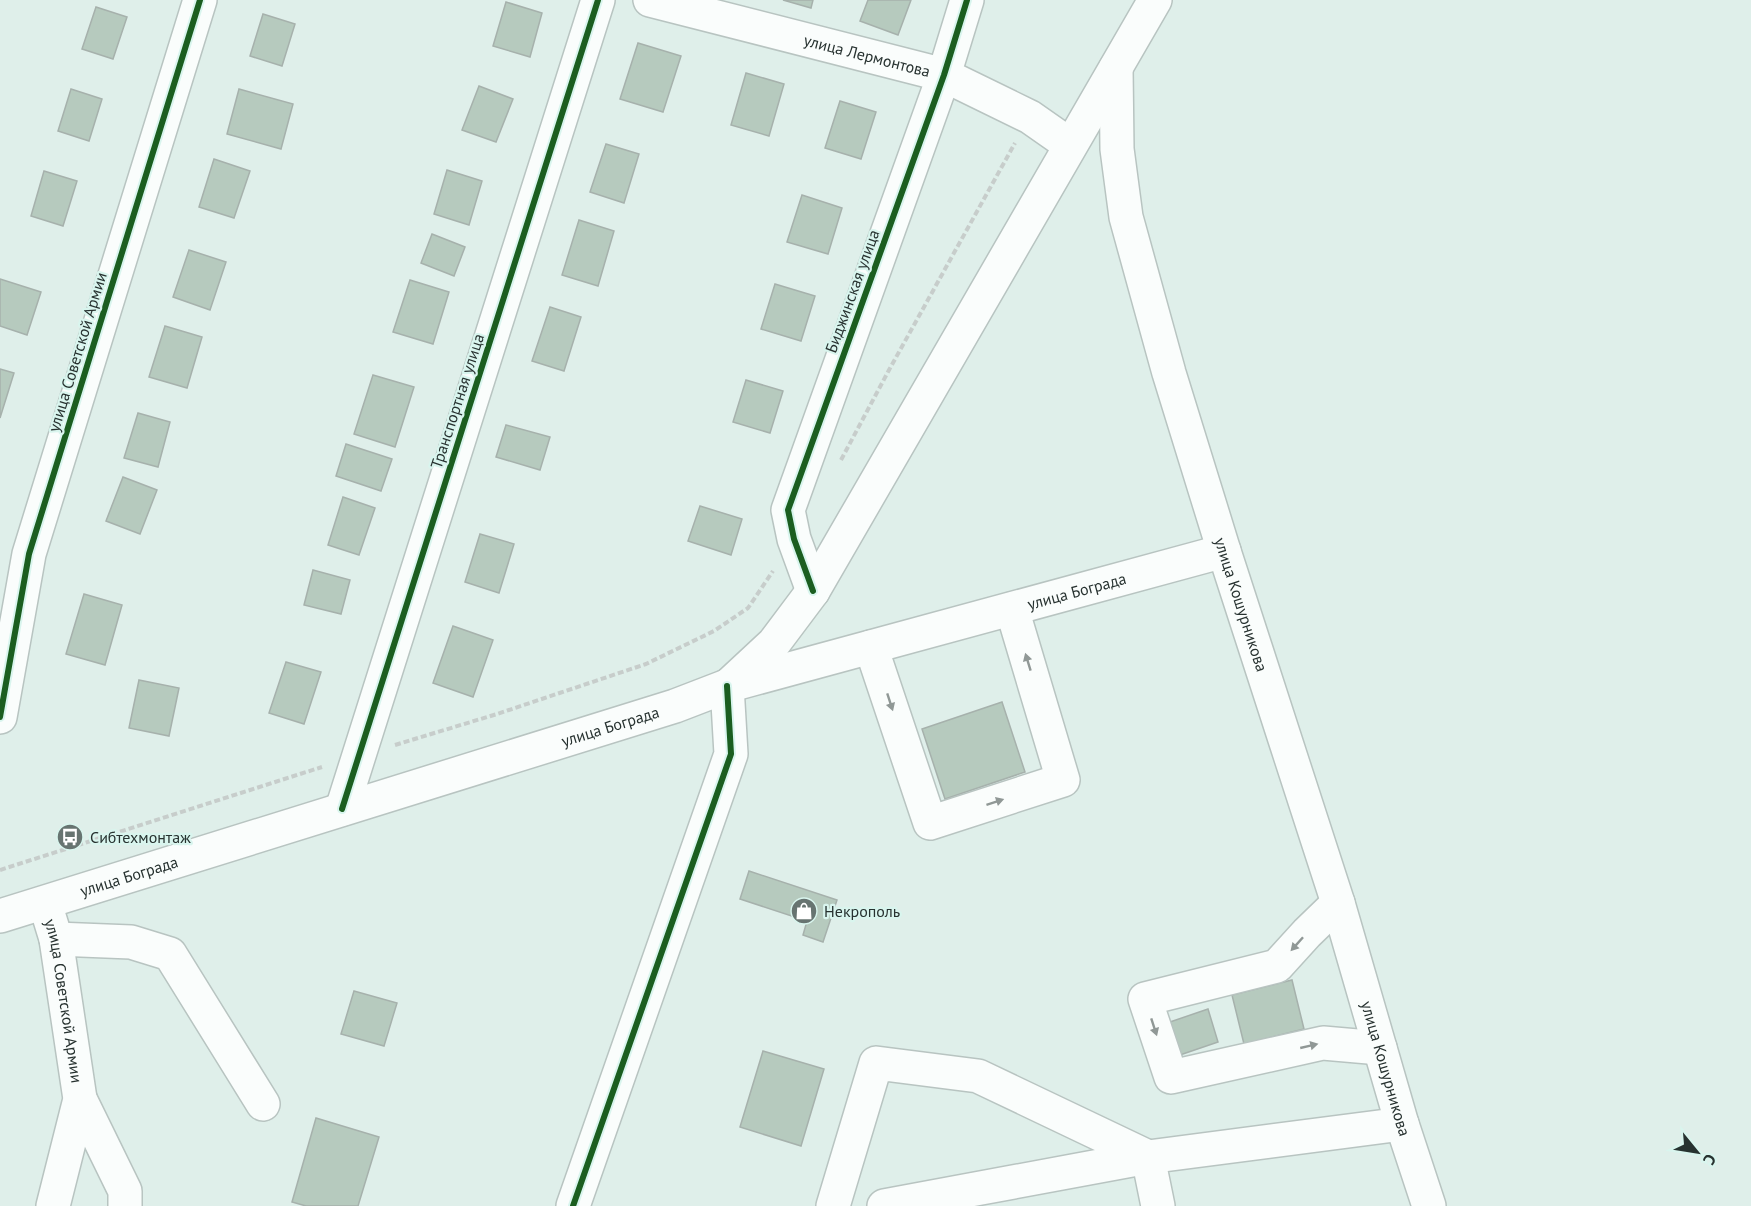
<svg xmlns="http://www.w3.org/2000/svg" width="1751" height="1206" font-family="'PT Sans',sans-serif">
	<rect width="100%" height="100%" fill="#dfefea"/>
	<g fill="#b6cabe" stroke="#a6b1ac" stroke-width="1.5">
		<path d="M 783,0 L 813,0 L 811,8 Z"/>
		<path d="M 868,0 L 911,0 L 898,35 L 860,21 Z"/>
		<path d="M 506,2 L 542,13 L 530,57 L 493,46 Z"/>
		<path d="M 96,7 L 127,17 L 113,59 L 82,49 Z"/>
		<path d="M 263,14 L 295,24 L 282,66 L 250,56 Z"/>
		<path d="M 638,43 L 681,56 L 663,112 L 620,99 Z"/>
		<path d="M 746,73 L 784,84 L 769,136 L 731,125 Z"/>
		<path d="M 479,86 L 513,99 L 496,142 L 462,130 Z"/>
		<path d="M 71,89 L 102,99 L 89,141 L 58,131 Z"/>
		<path d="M 239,89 L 293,104 L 281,149 L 227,134 Z"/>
		<path d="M 840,101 L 876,112 L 861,159 L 825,148 Z"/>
		<path d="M 606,144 L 639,154 L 624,203 L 590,192 Z"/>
		<path d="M 214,159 L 250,171 L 234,218 L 199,207 Z"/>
		<path d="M 447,170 L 482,181 L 469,225 L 434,214 Z"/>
		<path d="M 44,171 L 77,181 L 63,226 L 31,216 Z"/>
		<path d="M 802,195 L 842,208 L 828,254 L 787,242 Z"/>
		<path d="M 579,220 L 614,231 L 598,286 L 562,275 Z"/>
		<path d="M 432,234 L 465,247 L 454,276 L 421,263 Z"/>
		<path d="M 189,250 L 226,262 L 210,310 L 173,297 Z"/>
		<path d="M 0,279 L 41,292 L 27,335 L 0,326 Z"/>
		<path d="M 410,280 L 449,292 L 433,344 L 393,332 Z"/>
		<path d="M 775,284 L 815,296 L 801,341 L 761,329 Z"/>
		<path d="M 550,307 L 581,317 L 564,371 L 532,361 Z"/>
		<path d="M 165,326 L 202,337 L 187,388 L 149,377 Z"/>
		<path d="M 0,369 L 14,373 L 0,418 Z"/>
		<path d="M 373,375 L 414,387 L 395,447 L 354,434 Z"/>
		<path d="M 746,380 L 783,391 L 770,433 L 733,422 Z"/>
		<path d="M 138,413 L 170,422 L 158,467 L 124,458 Z"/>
		<path d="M 506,425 L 550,437 L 540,470 L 496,457 Z"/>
		<path d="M 346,444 L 392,459 L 381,491 L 336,476 Z"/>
		<path d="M 123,477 L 157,490 L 140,534 L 106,521 Z"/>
		<path d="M 343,497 L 375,508 L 359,555 L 328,545 Z"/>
		<path d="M 700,506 L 742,519 L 731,555 L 688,541 Z"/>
		<path d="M 480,534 L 514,544 L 499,593 L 465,582 Z"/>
		<path d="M 313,570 L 350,580 L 341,614 L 304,605 Z"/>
		<path d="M 84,594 L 122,605 L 105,665 L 66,654 Z"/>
		<path d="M 453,626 L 493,640 L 473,697 L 433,683 Z"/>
		<path d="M 286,662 L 321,672 L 304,724 L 269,713 Z"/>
		<path d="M 139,680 L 179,688 L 169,736 L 129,728 Z"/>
		<path d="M 1002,702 L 1025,772 L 945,799 L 922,729 Z"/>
		<path d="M 749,871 L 837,900 L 823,942 L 803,935 L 807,921 L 740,899 Z"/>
		<path d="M 1292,980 L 1304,1029 L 1244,1044 L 1232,995 Z"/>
		<path d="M 354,991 L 397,1003 L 384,1046 L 341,1034 Z"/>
		<path d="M 1208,1009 L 1218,1042 L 1177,1056 L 1167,1023 Z"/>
		<path d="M 763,1051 L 824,1069 L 801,1146 L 740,1127 Z"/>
		<path d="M 316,1118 L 379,1137 L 358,1206 L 306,1206 L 292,1202 Z"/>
	</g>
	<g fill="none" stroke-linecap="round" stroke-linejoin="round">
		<defs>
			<g id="minor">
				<path id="s1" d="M 650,0 L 944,75 L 1030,117 L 1070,145"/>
				<path d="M 813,591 L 794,539 L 788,510 L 944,75 L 967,0"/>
				<path d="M 871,647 L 930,823 L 1063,780 L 1012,609"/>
				<path d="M 0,717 L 29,554 L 200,0"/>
				<path d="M 342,809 L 598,0"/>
				<path id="s2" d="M 45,903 L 56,939 L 80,1099 L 53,1206"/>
				<path d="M 1338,903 L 1307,933 L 1277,966 L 1145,999 L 1171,1077 L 1323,1043 L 1380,1048"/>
				<path d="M 56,939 L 131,942 L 170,954 L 263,1104"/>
				<path d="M 80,1099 L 125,1191 L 125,1206"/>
				<path d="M 573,1206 L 731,754 L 727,686"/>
				<path d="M 833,1206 L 876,1063 L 978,1076 L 1148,1157"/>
				<path d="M 884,1206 L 1148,1157"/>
				<path d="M 1158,1206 L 1148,1157 L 1402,1124"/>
			</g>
			<g id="major">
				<path id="s3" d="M 1116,68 L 1117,149 L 1126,217 L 1169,373 L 1224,551 L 1338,903 L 1402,1124 L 1429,1206"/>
				<path d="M 731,683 L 774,643 L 813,591 L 1155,0"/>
				<path id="s4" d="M 0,916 L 675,706 L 727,686 L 1224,551"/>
			</g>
		</defs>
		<use href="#minor" stroke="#b8c4c1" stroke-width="36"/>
		<use href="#major" stroke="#b8c4c1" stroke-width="36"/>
		<g stroke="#c7cdcb" stroke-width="4" stroke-dasharray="6 3" stroke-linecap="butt">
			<path d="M 841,460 L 889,370 L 1015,143"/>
			<path d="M 395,745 L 497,714 L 646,664 L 714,631 L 748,608 L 773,571"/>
			<path d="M 0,870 L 322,767"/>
		</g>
		<use href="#minor" stroke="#fafdfc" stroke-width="33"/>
		<use href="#major" stroke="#fafdfc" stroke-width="33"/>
		<defs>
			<g id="cycleway">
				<path d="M 813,591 L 794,539 L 788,510 L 944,75 L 967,0"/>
				<path d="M 0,717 L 29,554 L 200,0"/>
				<path d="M 342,809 L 598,0"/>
				<path d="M 573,1206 L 731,754 L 727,686"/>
			</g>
		</defs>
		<use href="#cycleway" stroke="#d9f5ee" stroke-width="10"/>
		<use href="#cycleway" stroke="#1b5e20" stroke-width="6"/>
	</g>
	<defs><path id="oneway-solid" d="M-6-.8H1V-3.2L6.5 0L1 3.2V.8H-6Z" transform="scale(1.5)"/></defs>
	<g fill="#909896">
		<use href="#oneway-solid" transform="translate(1028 662) rotate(-107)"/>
		<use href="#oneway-solid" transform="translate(890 702) rotate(72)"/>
		<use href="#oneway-solid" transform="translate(995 802) rotate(-18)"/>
		<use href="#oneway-solid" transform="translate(1297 944) rotate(132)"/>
		<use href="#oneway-solid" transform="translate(1154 1027) rotate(72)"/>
		<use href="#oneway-solid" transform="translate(1309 1046) rotate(-13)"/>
	</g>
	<defs>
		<symbol id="bus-disc" viewBox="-11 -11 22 22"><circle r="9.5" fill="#677471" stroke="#d9f5ee"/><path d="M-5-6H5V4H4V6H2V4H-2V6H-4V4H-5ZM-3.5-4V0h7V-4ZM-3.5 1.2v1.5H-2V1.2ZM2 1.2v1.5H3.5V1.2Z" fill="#fff"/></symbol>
		<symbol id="shop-disc" viewBox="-11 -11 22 22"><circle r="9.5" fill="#677471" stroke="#d9f5ee"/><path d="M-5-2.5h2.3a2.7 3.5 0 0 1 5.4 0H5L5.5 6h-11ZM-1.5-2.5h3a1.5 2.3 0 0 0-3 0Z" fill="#fff"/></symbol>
	</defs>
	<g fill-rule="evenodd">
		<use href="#bus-disc" x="55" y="822" width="30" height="30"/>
		<use href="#shop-disc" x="789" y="896" width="30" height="30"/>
	</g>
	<g text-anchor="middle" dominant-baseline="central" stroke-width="4.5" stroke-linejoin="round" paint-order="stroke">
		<g font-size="16" fill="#273230" stroke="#d9f5ee">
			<text stroke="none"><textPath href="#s1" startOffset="224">улица Лермонтова</textPath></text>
			<text transform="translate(852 291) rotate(-70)">Биджинская улица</text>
			<text transform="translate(77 352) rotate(-73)">улица Советской Армии</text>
			<text transform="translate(457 401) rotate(-72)">Транспортная улица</text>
			<text stroke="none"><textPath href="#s4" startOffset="1125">улица Бограда</textPath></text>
			<text stroke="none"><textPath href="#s3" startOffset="554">улица Кошурникова</textPath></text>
			<text stroke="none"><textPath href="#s4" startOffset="639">улица Бограда</textPath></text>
			<text stroke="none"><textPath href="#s4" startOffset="135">улица Бограда</textPath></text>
			<text stroke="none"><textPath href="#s2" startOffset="100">улица Советской Армии</textPath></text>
			<text stroke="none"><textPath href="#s3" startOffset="1040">улица Кошурникова</textPath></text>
		</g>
		<g font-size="16" fill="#273230" stroke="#d9f5ee" text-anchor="start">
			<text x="90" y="837">Сибтехмонтаж</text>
			<text x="824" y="911">Некрополь</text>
		</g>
	</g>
	<g transform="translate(1697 1152) rotate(120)" stroke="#d9f5ee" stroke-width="4.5" paint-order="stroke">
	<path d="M0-4.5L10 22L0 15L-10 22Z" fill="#273230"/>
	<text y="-9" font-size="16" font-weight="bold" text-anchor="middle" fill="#273230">С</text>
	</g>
</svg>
